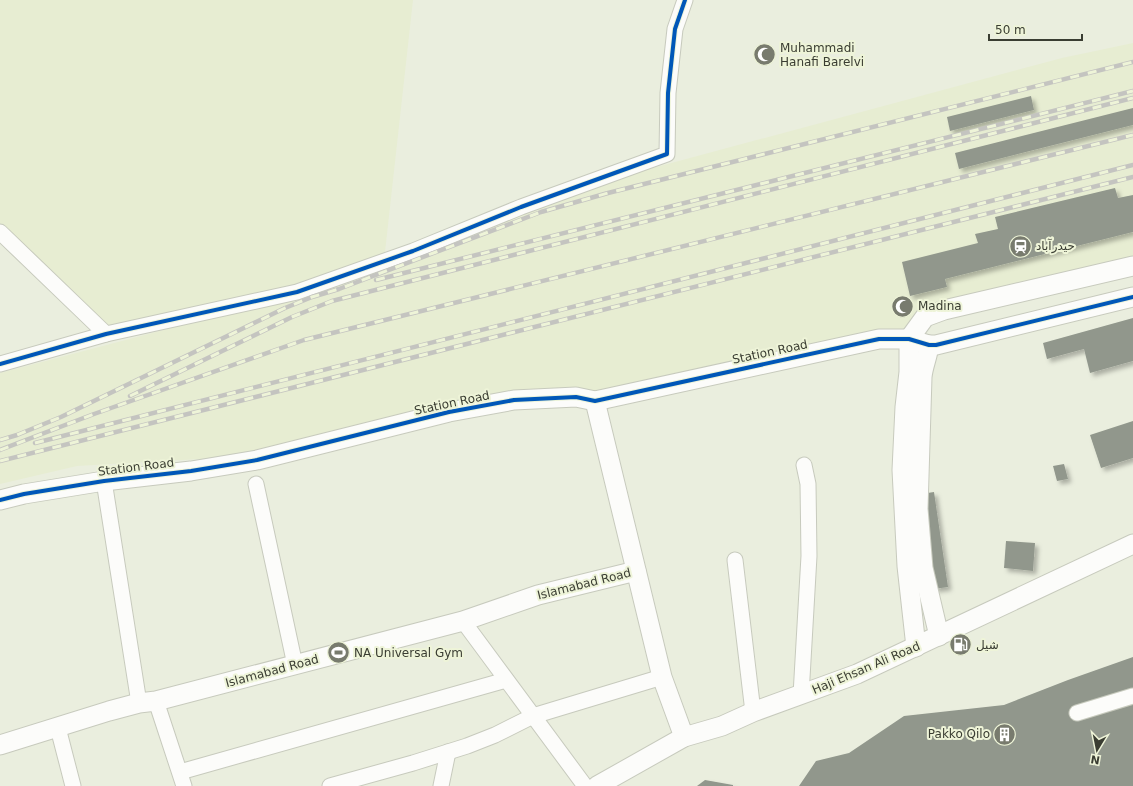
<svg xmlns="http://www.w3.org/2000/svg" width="1133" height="786" font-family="'DejaVu Sans','Noto Sans Arabic',sans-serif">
	<defs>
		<filter id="shadow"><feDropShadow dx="3.5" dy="3.5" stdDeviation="2" flood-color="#0004"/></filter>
	</defs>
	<rect width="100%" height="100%" fill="#eaeede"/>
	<g fill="#e7edd2">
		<path d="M 0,0 L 413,0 L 384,261 L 106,334 L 0,235 Z"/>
		<path d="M 1133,43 L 1133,262 L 925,307 L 902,332 L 599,391 L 514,394 L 235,457 L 77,466 L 0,484 L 0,373 L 305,293 L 638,172 L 1062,58 Z"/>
	</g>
	<g fill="#91978c" filter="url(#shadow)">
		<path d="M 1031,96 L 1034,110 L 950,131 L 947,117 Z"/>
		<path d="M 1133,108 L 1133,125 L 959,169 L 955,153 Z"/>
		<path d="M 1115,188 L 1118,198 L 1133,195 L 1133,232 L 945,279 L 947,287 L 910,296 L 902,262 L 978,243 L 975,234 L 998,229 L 995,217 Z"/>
		<path d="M 1133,318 L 1133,361 L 1090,373 L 1084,349 L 1047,359 L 1043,343 Z"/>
		<path d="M 1133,421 L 1133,458 L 1101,468 L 1090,435 Z"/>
		<path d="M 1064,464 L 1068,479 L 1057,481 L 1053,466 Z"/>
		<path d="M 934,492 L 948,587 L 934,589 L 921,494 Z"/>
		<path d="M 1006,541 L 1035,543 L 1033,571 L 1004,568 Z"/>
		<path d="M 1133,657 L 1133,786 L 799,786 L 816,761 L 849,753 L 904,716 L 1004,705 L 1068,680 Z"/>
		<path d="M 705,780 L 733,785 L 733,786 L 697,786 Z"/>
	</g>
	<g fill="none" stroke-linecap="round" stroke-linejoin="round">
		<defs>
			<g id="minor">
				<path d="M 0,232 L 106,334"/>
				<path d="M 0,364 L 106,334 L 297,292 L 413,251 L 521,207 L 667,154 L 668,93 L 675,29 L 685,0"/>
				<path d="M 104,481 L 139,703"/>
				<path d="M 256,484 L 295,665"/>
				<path d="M 735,560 L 753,712"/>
				<path d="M 463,621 L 585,786"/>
				<path d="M 801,695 L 809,556 L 808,484 L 804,465"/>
				<path d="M 156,701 L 184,786"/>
				<path d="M 1077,713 L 1133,696"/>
				<path d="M 58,728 L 73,786"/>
				<path d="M 180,772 L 506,680"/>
				<path d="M 330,786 L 413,763 L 467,746 L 495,735 L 533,716 L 662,677"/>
				<path d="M 441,786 L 448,752"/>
			</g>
			<g id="tertiary">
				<path d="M 909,339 L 909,372 L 905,407 L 902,470 L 907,566 L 916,647"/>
				<path d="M 909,339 L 925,317 L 944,310 L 1133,266"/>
				<path d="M 929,345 C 928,356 923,366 922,377 L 918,509 L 923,568 L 939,636"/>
				<path d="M 595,401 L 662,677 L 684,737"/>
				<path d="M 0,500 L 24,494 L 104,481 L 191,471 L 257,460 L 449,412 L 514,400 L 576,397 L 595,401 L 879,339 L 909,339 L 929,345 L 936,345 L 1133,297"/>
				<path d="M 0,745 L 109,711 L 139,703 L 156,701 L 463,621 L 538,595 L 636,571"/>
				<path d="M 597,786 L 684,737 L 722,726 L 753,712 L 857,674 L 1133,544"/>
			</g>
		</defs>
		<use href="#minor" stroke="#c7cabd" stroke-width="17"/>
		<use href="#tertiary" stroke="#c7cabd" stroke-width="21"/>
		<use href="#minor" stroke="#fcfcfa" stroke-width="15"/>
		<use href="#tertiary" stroke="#fcfcfa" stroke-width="19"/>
		<defs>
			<g id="rail">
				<path d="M 376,280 L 1133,91"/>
				<path d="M 130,396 L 292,317 L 332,301 L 1133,98"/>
				<path d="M 0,440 L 17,435 L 61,417 L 285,308 L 312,297 L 339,289 L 541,212 L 608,193 L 1133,62"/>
				<path d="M 35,443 L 1133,165"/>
				<path d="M 0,450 L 94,414 L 304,340 L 1133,135"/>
				<path d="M 0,461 L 1133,177"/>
			</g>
		</defs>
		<use href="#rail" stroke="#c4c4c0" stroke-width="4.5"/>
		<use href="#rail" stroke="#eef4d8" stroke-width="3" stroke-dasharray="9" stroke-linecap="butt"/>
		<defs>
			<g id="cycleway">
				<path d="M 0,364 L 106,334 L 297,292 L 413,251 L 521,207 L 667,154 L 668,93 L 675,29 L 685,0"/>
				<path d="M 0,500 L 24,494 L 104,481 L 191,471 L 257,460 L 449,412 L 514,400 L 576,397 L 595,401 L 879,339 L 909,339 L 929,345 L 936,345 L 1133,297"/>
			</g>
		</defs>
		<use href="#cycleway" stroke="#eef4d8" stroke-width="6"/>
		<use href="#cycleway" stroke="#0057b8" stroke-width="4"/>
	</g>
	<defs>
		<symbol id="mosque-disc" viewBox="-11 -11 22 22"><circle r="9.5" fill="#787b6e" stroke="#eef4d8"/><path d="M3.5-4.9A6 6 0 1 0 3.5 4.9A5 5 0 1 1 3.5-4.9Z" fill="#fff"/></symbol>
		<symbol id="station-disc" viewBox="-11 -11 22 22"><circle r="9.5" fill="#787b6e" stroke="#eef4d8"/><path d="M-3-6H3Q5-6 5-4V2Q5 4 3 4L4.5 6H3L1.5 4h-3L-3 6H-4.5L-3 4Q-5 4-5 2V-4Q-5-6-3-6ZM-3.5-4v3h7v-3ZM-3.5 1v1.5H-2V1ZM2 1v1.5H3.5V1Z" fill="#fff"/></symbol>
		<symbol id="fuel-disc" viewBox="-11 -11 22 22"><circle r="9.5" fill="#787b6e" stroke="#eef4d8"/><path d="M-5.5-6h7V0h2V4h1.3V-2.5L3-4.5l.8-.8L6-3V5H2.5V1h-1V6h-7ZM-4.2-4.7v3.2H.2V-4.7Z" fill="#fff"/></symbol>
		<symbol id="stadium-disc" viewBox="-11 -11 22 22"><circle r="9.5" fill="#787b6e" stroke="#eef4d8"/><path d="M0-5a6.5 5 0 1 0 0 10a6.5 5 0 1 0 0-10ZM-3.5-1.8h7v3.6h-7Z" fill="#fff"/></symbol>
		<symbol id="building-disc" viewBox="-11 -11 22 22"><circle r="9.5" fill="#787b6e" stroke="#eef4d8"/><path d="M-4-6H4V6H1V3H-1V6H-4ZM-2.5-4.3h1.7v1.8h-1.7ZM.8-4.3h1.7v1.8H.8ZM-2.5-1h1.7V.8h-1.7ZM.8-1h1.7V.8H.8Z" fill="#fff"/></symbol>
	</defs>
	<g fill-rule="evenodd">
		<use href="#mosque-disc" x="752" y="42" width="25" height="25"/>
		<use href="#station-disc" x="1008" y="234" width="25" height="25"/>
		<use href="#mosque-disc" x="890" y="294" width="25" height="25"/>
		<use href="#fuel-disc" x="948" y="632" width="25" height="25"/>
		<use href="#stadium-disc" x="326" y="640" width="25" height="25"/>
		<use href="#building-disc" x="992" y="722" width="25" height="25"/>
	</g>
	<g text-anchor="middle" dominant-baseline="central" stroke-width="4" stroke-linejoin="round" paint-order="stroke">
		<g font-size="12" fill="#3a3d32" stroke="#eef4d8" text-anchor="start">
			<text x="780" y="48">Muhammadi<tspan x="780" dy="14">Hanafi Barelvi</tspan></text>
			<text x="1036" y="246">حیدرآباد</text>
			<text x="918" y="306">Madina</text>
			<text x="976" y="645">شیل</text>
			<text x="354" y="653">NA Universal Gym</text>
			<text x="990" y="734" text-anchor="end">Pakko Qilo</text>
		</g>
		<g font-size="12" fill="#3a3d32" stroke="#eef4d8">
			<text transform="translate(770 352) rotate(-12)">Station Road</text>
			<text transform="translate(452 403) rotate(-12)">Station Road</text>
			<text transform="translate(136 467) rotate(-7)">Station Road</text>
			<text transform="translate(584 584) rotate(-14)">Islamabad Road</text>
			<text transform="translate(866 668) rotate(-23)">Haji Ehsan Ali Road</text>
			<text transform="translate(272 671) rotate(-15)">Islamabad Road</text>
		</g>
	</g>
	<g transform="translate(1097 750) rotate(190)" stroke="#eef4d8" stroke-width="3" paint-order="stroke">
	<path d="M0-3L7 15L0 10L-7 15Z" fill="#3a3d32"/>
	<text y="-6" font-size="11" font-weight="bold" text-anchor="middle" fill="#3a3d32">N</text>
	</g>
	<path d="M989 34v6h93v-6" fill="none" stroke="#3a3d32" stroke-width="2"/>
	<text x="995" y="34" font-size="12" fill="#3a3d32" stroke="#eef4d8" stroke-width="3" paint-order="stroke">50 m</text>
</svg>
